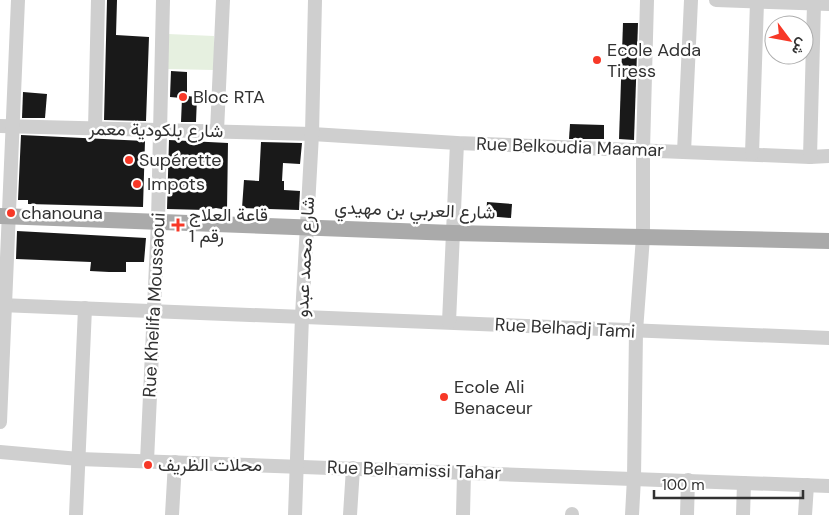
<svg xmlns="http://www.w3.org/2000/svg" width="829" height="515" font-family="'DM Sans',Vazirmatn,sans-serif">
	<rect width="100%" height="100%" fill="#fff"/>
	<path fill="#e6f0e0" d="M 168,34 L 214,36 L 214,70 L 167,69 Z"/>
	<g fill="#191919">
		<path d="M 107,0 L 117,0 L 116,35 L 149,37 L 146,121 L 104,120 Z"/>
		<path d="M 623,23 L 638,23 L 634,140 L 619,139 Z"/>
		<path d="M 171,71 L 187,72 L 187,96 L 197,97 L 196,122 L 181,122 L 182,98 L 170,97 Z"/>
		<path d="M 23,92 L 47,94 L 45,118 L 22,118 Z"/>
		<path d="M 570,124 L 604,125 L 604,139 L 569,139 Z"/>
		<path d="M 21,135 L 145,141 L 143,207 L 28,204 L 28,200 L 18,200 Z"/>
		<path d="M 169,140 L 228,143 L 227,210 L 216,208 L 206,210 L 167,209 Z"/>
		<path d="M 261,142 L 302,143 L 300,164 L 283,163 L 282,181 L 284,181 L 284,190 L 300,191 L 299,210 L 242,208 L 244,180 L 259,181 Z"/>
		<path d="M 487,202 L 512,204 L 511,218 L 486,216 Z"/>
		<path d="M 17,231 L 146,238 L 144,262 L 126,262 L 126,272 L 109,272 L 90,271 L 91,262 L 16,259 Z"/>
	</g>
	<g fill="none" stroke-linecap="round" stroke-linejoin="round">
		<g stroke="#cfcfcf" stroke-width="14">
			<path d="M 716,0 L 829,4"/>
			<path d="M 0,126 L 312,134 L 457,143 L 810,157 L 829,156"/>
			<path d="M 95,129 L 98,0"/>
			<path d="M 217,131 L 223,0"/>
			<path d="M 684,152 L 691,0"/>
			<path d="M 752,154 L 757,2"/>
			<path d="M 810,157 L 814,4"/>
			<path d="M 0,305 L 829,338"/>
			<path d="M 449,322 L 457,143"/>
			<path d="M 0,422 L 18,0"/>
			<path d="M 0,452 L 79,459 L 829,486"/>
			<path d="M 147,461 L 158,221 L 163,0"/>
			<path d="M 76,515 L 85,308"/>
			<path d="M 172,515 L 175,462"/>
			<path d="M 295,515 L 302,316 L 312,134 L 315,0"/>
			<path d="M 350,515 L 353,468"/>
			<path d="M 463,515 L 464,472"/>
			<path d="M 572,515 L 572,514"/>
			<path d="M 632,515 L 634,478 L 636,331 L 643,237 L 643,150 L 647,0"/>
			<path d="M 687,515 L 688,480"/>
			<path d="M 743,515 L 744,483"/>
			<path d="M 805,515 L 807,485"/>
		</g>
		<path stroke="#aaa" stroke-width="16" d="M 0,216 L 453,233 L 829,241"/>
	</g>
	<g fill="#f73827" stroke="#fff" stroke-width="2">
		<circle cx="597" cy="60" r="5"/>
		<circle cx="183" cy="97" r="5"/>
		<circle cx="129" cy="160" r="5"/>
		<circle cx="137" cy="184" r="5"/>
		<circle cx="11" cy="213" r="5"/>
		<path d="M175.5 217.5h5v5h5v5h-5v5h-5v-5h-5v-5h5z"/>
		<circle cx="444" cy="397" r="5"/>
		<circle cx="148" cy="465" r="5"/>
	</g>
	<g text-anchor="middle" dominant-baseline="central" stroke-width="5" stroke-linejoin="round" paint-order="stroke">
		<g font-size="18" fill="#323232" stroke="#fff" text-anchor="start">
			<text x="607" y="50">Ecole Adda<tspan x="607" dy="21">Tiress</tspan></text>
			<text x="193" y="97">Bloc RTA</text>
			<text x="139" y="160">Supérette</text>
			<text x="147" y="184">Impots</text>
			<text x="21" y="213">chanouna</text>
			<text x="189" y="215">قاعة العلاج<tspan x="189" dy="21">رقم 1</tspan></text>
			<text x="454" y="387">Ecole Ali<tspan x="454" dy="21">Benaceur</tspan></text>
			<text x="158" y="465">محلات الظريف</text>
		</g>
		<g font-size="18" fill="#323232" stroke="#fff">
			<text transform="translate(156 130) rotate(1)">شارع بلكودية معمر</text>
			<text transform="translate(570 147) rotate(2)">Rue Belkoudia Maamar</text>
			<text transform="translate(415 210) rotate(2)">شارع العربي بن مهيدي</text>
			<text transform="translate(305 257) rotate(-87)">شارع محمد عبدو</text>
			<text transform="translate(154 305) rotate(-87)">Rue Khelifa Moussaoui</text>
			<text transform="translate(565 328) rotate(3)">Rue Belhadj Tami</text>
			<text transform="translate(414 470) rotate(2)">Rue Belhamissi Tahar</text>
		</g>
	</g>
	<g transform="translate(789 40) rotate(122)"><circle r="24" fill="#ffffff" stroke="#adadad"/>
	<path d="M0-4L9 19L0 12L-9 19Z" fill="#f73827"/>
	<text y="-8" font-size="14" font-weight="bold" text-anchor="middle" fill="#323232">ش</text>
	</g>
	<path d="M654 490v8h149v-8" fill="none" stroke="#323232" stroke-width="2.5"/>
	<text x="662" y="490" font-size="15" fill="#323232" stroke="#ffffff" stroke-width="4" paint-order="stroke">100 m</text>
</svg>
